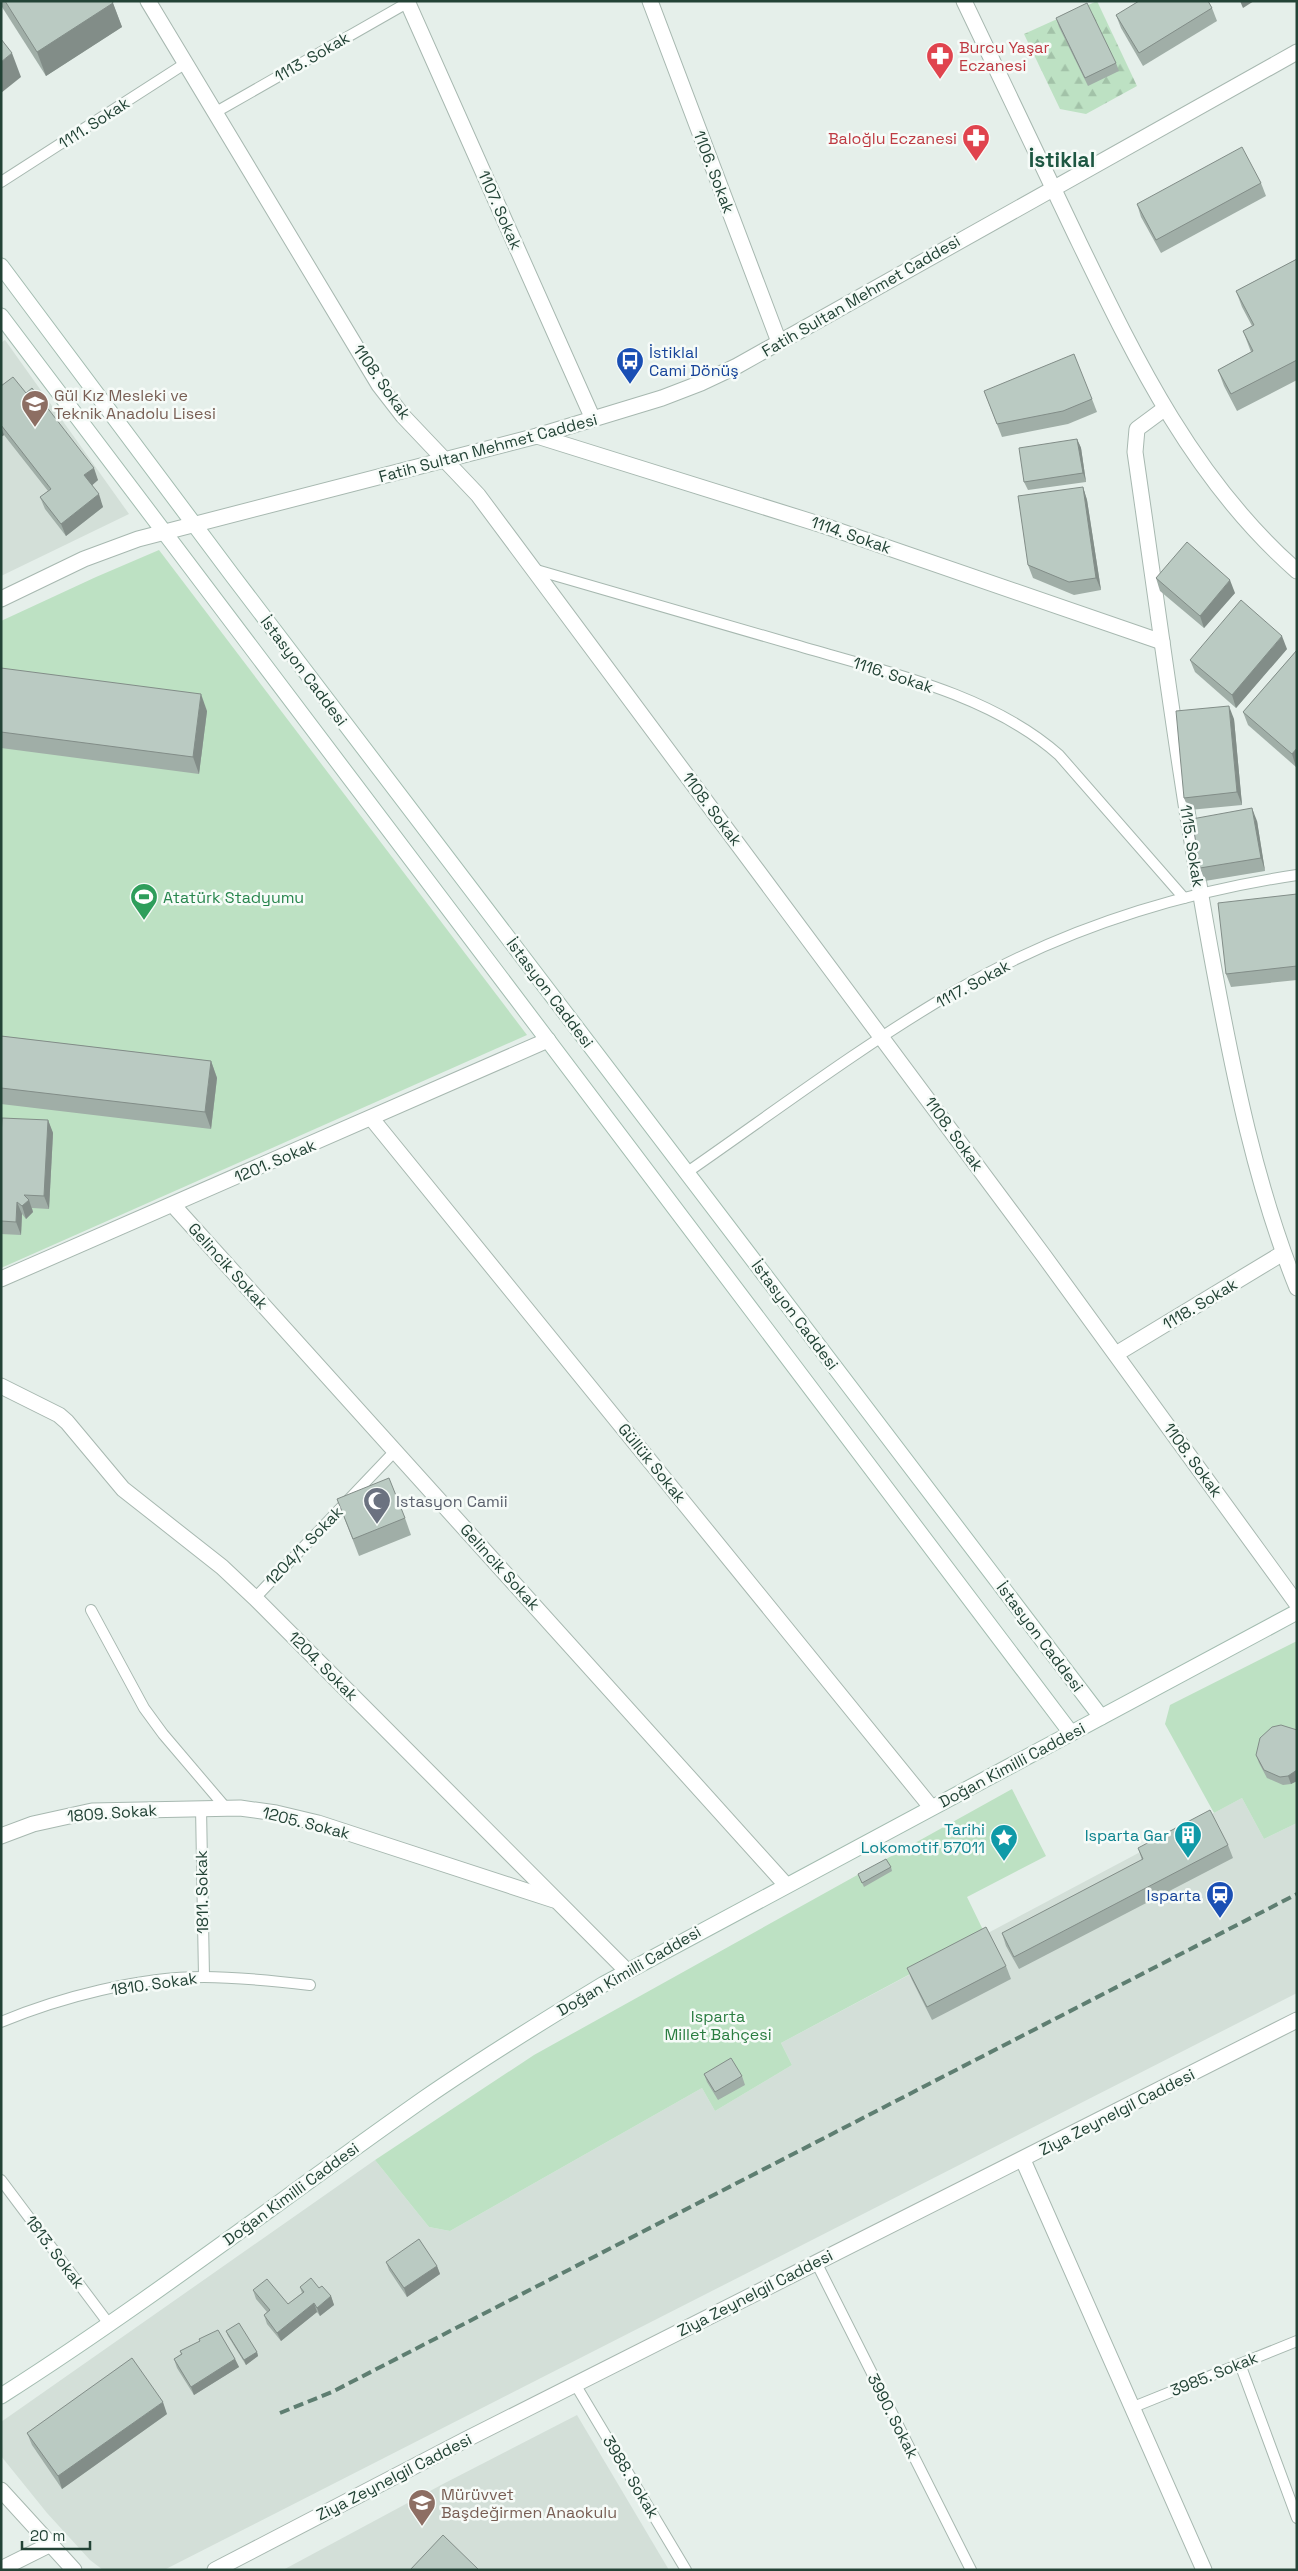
<svg xmlns="http://www.w3.org/2000/svg" width="1298" height="2571" font-family="'Space Grotesk',sans-serif">
	<defs>
		<pattern id="forest-firs" width="22" height="20" patternUnits="userSpaceOnUse" patternTransform="scale(1.25)"><rect width="22" height="20" fill="#bde1c3"/><path d="M5 1l3.5 6h-7zM16 11l3.5 6h-7z" fill="#a2c2a8"/></pattern>
	</defs>
	<rect width="100%" height="100%" fill="#e5efea"/>
	<g fill="#d3dfd8">
		<path d="M 5,340 L 129,514 L 1,576 L 1,343 Z"/>
		<path d="M 1242,1798 L 1264,1839 L 1297,1823 L 1297,1993 L 164,2570 L 103,2570 L 90,2560 L 47,2513 L 1,2456 L 1,2422 L 375,2160 L 429,2227 L 450,2231 L 702,2088 L 715,2111 L 792,2065 L 781,2043 Z"/>
		<path d="M 577,2415 L 669,2570 L 283,2570 L 443,2484 Z"/>
	</g>
	<g fill="#bde1c3">
		<path d="M 159,550 L 527,1035 L 1,1268 L 1,621 L 96,577 Z"/>
		<path d="M 1297,1641 L 1297,1823 L 1264,1839 L 1242,1798 L 1214,1813 L 1165,1724 L 1170,1705 Z"/>
		<path d="M 1012,1789 L 1046,1856 L 967,1897 L 985,1934 L 781,2043 L 792,2065 L 715,2111 L 702,2088 L 450,2231 L 429,2227 L 375,2160 L 534,2055 Z"/>
	</g>
	<path fill="url(#forest-firs)" d="M 1097,1 L 1137,86 L 1086,114 L 1060,109 L 1024,34 Z"/>
	<g fill="none" stroke-linecap="round" stroke-linejoin="round">
		<defs>
			<g id="service">
				<path d="M 216,112 L 407,3"/>
				<path d="M 1,182 L 186,63"/>
				<path d="M 533,569 C 619,594 705,619 792,644 C 879,670 990,693 1059,755 L 1184,898"/>
				<path d="M 686,1173 C 774,1112 860,1047 952,993 C 1058,931 1176,893 1297,875"/>
				<path d="M 255,1598 L 395,1451"/>
				<path d="M 91,1610 L 144,1708 L 163,1734 L 226,1808"/>
				<path d="M 201,1807 L 204,1977"/>
				<path d="M 1,2022 C 61,1997 139,1977 204,1977 C 240,1977 275,1981 310,1985"/>
				<path d="M 1,2180 L 109,2324"/>
				<path d="M 816,2262 L 971,2570"/>
				<path d="M 1240,2364 L 1297,2518"/>
				<path d="M 575,2384 L 686,2570"/>
				<path d="M 1131,2408 L 1297,2341"/>
			</g>
			<g id="minor">
				<path d="M 148,1 L 379,385 L 403,416 L 478,495 L 1044,1256 L 1297,1604"/>
				<path d="M 407,1 L 593,419"/>
				<path d="M 650,1 L 779,342"/>
				<path d="M 1164,409 L 1137,429 L 1135,452 C 1160,624 1182,797 1214,969 C 1234,1077 1256,1186 1297,1288"/>
				<path d="M 537,436 L 822,525 L 1162,642"/>
				<path d="M 372,1119 L 931,1807"/>
				<path d="M 173,1205 L 786,1885"/>
				<path d="M 1,1279 L 548,1040"/>
				<path d="M 1116,1354 L 1283,1253"/>
				<path d="M 1,1386 L 59,1415 L 67,1422 L 123,1489 L 222,1567 L 255,1598 L 627,1971"/>
				<path d="M 1,1836 L 33,1824 L 92,1811 L 240,1808 L 276,1813 L 318,1823 L 554,1900"/>
				<path d="M 1023,2160 L 1204,2570"/>
				<path d="M 1,2569 L 51,2544"/>
			</g>
			<g id="tertiary">
				<path d="M 964,1 C 1001,80 1039,158 1076,236 C 1135,358 1193,480 1297,571"/>
				<path d="M 1,599 L 84,559 L 138,539 L 537,436 L 662,398 L 701,383 L 737,366 L 1297,52"/>
				<path d="M 1,2490 L 74,2570"/>
				<path d="M 215,2570 L 463,2441 L 1297,2020"/>
			</g>
			<g id="secondary">
				<path d="M 1,266 L 232,575 L 1101,1717"/>
				<path d="M 1,316 L 1071,1733"/>
				<path d="M 1,2396 C 147,2303 284,2197 425,2098 C 483,2058 543,2021 604,1984 L 1297,1612"/>
			</g>
		</defs>
		<use href="#service" stroke="#a7b8b0" stroke-width="12"/>
		<use href="#minor" stroke="#a7b8b0" stroke-width="17"/>
		<use href="#tertiary" stroke="#a7b8b0" stroke-width="17"/>
		<use href="#secondary" stroke="#a3bcb0" stroke-width="17"/>
		<use href="#service" stroke="#fff" stroke-width="10"/>
		<use href="#minor" stroke="#fff" stroke-width="15"/>
		<use href="#tertiary" stroke="#fff" stroke-width="15"/>
		<use href="#secondary" stroke="#fff" stroke-width="15"/>
		<path stroke="#5e7e71" stroke-width="4" stroke-dasharray="10 5" stroke-linecap="butt" d="M 280,2413 L 332,2392 L 1297,1894"/>
	</g>
	<g fill="#a0aea7">
		<path d="M 1,1 L 112,1 L 122,27 L 46,76 L 2,7 Z"/>
		<path d="M 1212,8 L 1217,21 L 1143,66 L 1121,28 L 1116,15 Z"/>
		<path d="M 1056,18 L 1116,63 L 1119,71 L 1088,86 L 1059,27 Z"/>
		<path d="M 1261,183 L 1266,196 L 1161,253 L 1141,217 L 1137,204 Z"/>
		<path d="M 1297,259 L 1297,380 L 1237,411 L 1224,386 L 1218,370 L 1251,352 L 1243,331 L 1252,326 L 1242,307 L 1236,291 Z"/>
		<path d="M 1,386 L 26,393 L 98,480 L 92,485 L 103,507 L 66,536 L 45,509 L 40,497 L 48,491 L 4,435 L 1,437 Z"/>
		<path d="M 984,391 L 1092,399 L 1097,412 L 1068,424 L 1002,437 Z"/>
		<path d="M 1077,439 L 1081,448 L 1086,482 L 1028,490 L 1024,482 Z"/>
		<path d="M 1083,487 L 1087,500 L 1101,590 L 1074,595 L 1033,578 L 1028,565 Z"/>
		<path d="M 1156,578 L 1235,593 L 1204,628 L 1160,591 Z"/>
		<path d="M 1287,649 L 1236,708 L 1195,672 L 1190,660 Z"/>
		<path d="M 1297,650 L 1296,767 L 1248,725 L 1243,712 Z"/>
		<path d="M 1,668 L 207,711 L 199,774 L 1,748 Z"/>
		<path d="M 1234,719 L 1242,805 L 1189,810 L 1184,798 Z"/>
		<path d="M 1257,821 L 1265,871 L 1205,881 L 1200,868 Z"/>
		<path d="M 1297,894 L 1297,980 L 1231,987 L 1226,974 Z"/>
		<path d="M 1,1036 L 211,1061 L 217,1078 L 211,1129 L 1,1104 Z"/>
		<path d="M 48,1120 L 53,1133 L 49,1209 L 32,1208 L 33,1212 L 26,1219 L 22,1214 L 21,1235 L 1,1234 L 1,1137 Z"/>
		<path d="M 337,1499 L 405,1518 L 411,1535 L 359,1556 Z"/>
		<path d="M 1297,1730 L 1297,1781 L 1291,1784 L 1283,1785 L 1267,1778 L 1259,1763 L 1256,1755 Z"/>
		<path d="M 1228,1845 L 1233,1858 L 1019,1969 L 1006,1946 L 1002,1933 L 1142,1860 L 1138,1848 Z"/>
		<path d="M 891,1867 L 892,1871 L 864,1887 L 858,1874 Z"/>
		<path d="M 1006,1966 L 1011,1979 L 932,2020 L 912,1980 L 907,1968 Z"/>
		<path d="M 704,2074 L 742,2076 L 745,2085 L 718,2100 L 707,2082 Z"/>
		<path d="M 386,2262 L 437,2266 L 440,2274 L 407,2297 L 389,2270 Z"/>
		<path d="M 300,2287 L 319,2288 L 331,2296 L 334,2305 L 320,2316 L 317,2312 L 281,2341 L 267,2324 L 264,2315 L 267,2312 L 256,2299 L 253,2290 L 288,2304 L 302,2293 Z"/>
		<path d="M 226,2331 L 257,2352 L 258,2356 L 246,2365 L 228,2336 Z"/>
		<path d="M 199,2339 L 235,2359 L 239,2367 L 194,2395 L 177,2368 L 174,2359 L 181,2354 L 180,2351 L 200,2341 Z"/>
		<path d="M 167,2414 L 62,2489 L 32,2445 L 27,2433 Z"/>
	</g>
	<g fill="#828d88">
		<path d="M 1240,1 L 1254,1 L 1243,8 Z"/>
		<path d="M 113,3 L 122,27 L 46,76 L 37,52 Z"/>
		<path d="M 12,53 L 21,77 L 1,93 L 1,62 Z"/>
		<path d="M 1,427 L 4,435 L 1,437 Z"/>
		<path d="M 1077,439 L 1081,448 L 1086,482 L 1083,473 Z"/>
		<path d="M 94,468 L 98,480 L 89,488 L 84,475 Z"/>
		<path d="M 1083,487 L 1087,500 L 1101,590 L 1096,578 Z"/>
		<path d="M 99,494 L 103,507 L 66,536 L 61,524 Z"/>
		<path d="M 1230,580 L 1235,593 L 1204,628 L 1200,616 Z"/>
		<path d="M 1282,636 L 1287,649 L 1236,708 L 1232,695 Z"/>
		<path d="M 201,694 L 207,711 L 199,774 L 193,757 Z"/>
		<path d="M 1229,706 L 1234,719 L 1242,805 L 1237,792 Z"/>
		<path d="M 1297,748 L 1297,766 L 1296,767 L 1292,754 Z"/>
		<path d="M 1252,808 L 1257,821 L 1265,871 L 1261,858 Z"/>
		<path d="M 211,1061 L 217,1078 L 211,1129 L 205,1112 Z"/>
		<path d="M 48,1120 L 53,1133 L 49,1209 L 44,1196 Z"/>
		<path d="M 29,1200 L 33,1212 L 26,1219 L 22,1206 Z"/>
		<path d="M 17,1202 L 22,1214 L 21,1235 L 16,1222 Z"/>
		<path d="M 1297,1770 L 1297,1781 L 1291,1784 L 1288,1776 Z"/>
		<path d="M 437,2266 L 440,2274 L 407,2297 L 404,2288 Z"/>
		<path d="M 331,2296 L 334,2305 L 320,2316 L 317,2308 Z"/>
		<path d="M 314,2303 L 317,2312 L 281,2341 L 277,2333 Z"/>
		<path d="M 257,2352 L 258,2356 L 246,2365 L 244,2360 Z"/>
		<path d="M 235,2359 L 239,2367 L 194,2395 L 191,2387 Z"/>
		<path d="M 163,2402 L 167,2414 L 62,2489 L 58,2476 Z"/>
	</g>
	<g fill="#bacac2" stroke="#828d88">
		<path d="M 5,1 L 112,1 L 113,3 L 37,52 Z"/>
		<path d="M 1139,1 L 1208,1 L 1212,8 L 1139,53 L 1116,15 Z"/>
		<path d="M 1087,3 L 1116,63 L 1085,78 L 1056,18 Z"/>
		<path d="M 1,39 L 12,53 L 1,62 Z"/>
		<path d="M 1242,147 L 1261,183 L 1156,240 L 1137,204 Z"/>
		<path d="M 1297,259 L 1297,360 L 1231,394 L 1218,370 L 1253,351 L 1243,331 L 1254,325 L 1236,291 Z"/>
		<path d="M 1074,354 L 1092,399 L 1063,411 L 997,424 L 984,391 Z"/>
		<path d="M 13,377 L 26,393 L 32,388 L 94,468 L 84,475 L 99,494 L 61,524 L 40,497 L 51,489 L 1,425 L 1,386 Z"/>
		<path d="M 1077,439 L 1083,473 L 1024,482 L 1019,448 Z"/>
		<path d="M 1083,487 L 1096,578 L 1069,582 L 1028,565 L 1018,496 Z"/>
		<path d="M 1187,542 L 1230,580 L 1200,616 L 1156,578 Z"/>
		<path d="M 1241,600 L 1282,636 L 1232,695 L 1190,660 Z"/>
		<path d="M 1297,650 L 1297,748 L 1292,754 L 1243,712 Z"/>
		<path d="M 1,668 L 201,694 L 193,757 L 1,732 Z"/>
		<path d="M 1229,706 L 1237,792 L 1184,798 L 1176,711 Z"/>
		<path d="M 1252,808 L 1261,858 L 1200,868 L 1192,819 Z"/>
		<path d="M 1297,894 L 1297,966 L 1226,974 L 1218,903 Z"/>
		<path d="M 1,1036 L 211,1061 L 205,1112 L 1,1088 Z"/>
		<path d="M 2,1118 L 48,1120 L 44,1196 L 24,1195 L 29,1200 L 22,1206 L 17,1202 L 16,1222 L 1,1221 L 1,1137 Z"/>
		<path d="M 389,1478 L 405,1518 L 353,1539 L 337,1499 Z"/>
		<path d="M 1281,1725 L 1297,1730 L 1297,1770 L 1288,1776 L 1280,1777 L 1264,1770 L 1256,1755 L 1260,1738 L 1272,1727 Z"/>
		<path d="M 1210,1810 L 1228,1845 L 1014,1957 L 1002,1933 L 1143,1859 L 1138,1848 Z"/>
		<path d="M 886,1859 L 891,1867 L 862,1883 L 858,1874 Z"/>
		<path d="M 986,1927 L 1006,1966 L 927,2007 L 907,1968 Z"/>
		<path d="M 731,2058 L 742,2076 L 715,2092 L 704,2074 Z"/>
		<path d="M 419,2239 L 437,2266 L 404,2288 L 386,2262 Z"/>
		<path d="M 311,2278 L 319,2288 L 322,2286 L 331,2296 L 317,2308 L 314,2303 L 277,2333 L 264,2315 L 270,2310 L 253,2290 L 267,2279 L 288,2304 L 304,2292 L 300,2287 Z"/>
		<path d="M 239,2323 L 257,2352 L 244,2360 L 226,2331 Z"/>
		<path d="M 218,2330 L 235,2359 L 191,2387 L 174,2359 L 182,2354 L 180,2351 L 200,2341 L 199,2339 Z"/>
		<path d="M 132,2358 L 163,2402 L 58,2476 L 27,2433 Z"/>
		<path d="M 443,2535 L 479,2570 L 410,2570 Z"/>
	</g>
	<defs>
		<symbol id="pharmacy-pin" viewBox="-11 -11 22 30"><path d="M0 17L-7.5 6A9.5 9.5 0 1 1 7.5 6Z" fill="#e0444e" stroke="#f6fbf8"/><path d="M-2-6h4v4h4v4h-4v4h-4v-4h-4v-4h4Z" fill="#fff"/></symbol>
		<symbol id="bus-pin" viewBox="-11 -11 22 30"><path d="M0 17L-7.5 6A9.5 9.5 0 1 1 7.5 6Z" fill="#1a4fb4" stroke="#f6fbf8"/><path d="M-5-6H5V4H4V6H2V4H-2V6H-4V4H-5ZM-3.5-4V0h7V-4ZM-3.5 1.2v1.5H-2V1.2ZM2 1.2v1.5H3.5V1.2Z" fill="#fff"/></symbol>
		<symbol id="school-pin" viewBox="-11 -11 22 30"><path d="M0 17L-7.5 6A9.5 9.5 0 1 1 7.5 6Z" fill="#8d6e63" stroke="#f6fbf8"/><path d="M0-5L7-2L0 1L-7-2ZM-4 1L0 2.5L4 1V4Q0 6-4 4Z" fill="#fff"/></symbol>
		<symbol id="stadium-pin" viewBox="-11 -11 22 30"><path d="M0 17L-7.5 6A9.5 9.5 0 1 1 7.5 6Z" fill="#2e9e5b" stroke="#f6fbf8"/><path d="M0-5a6.5 5 0 1 0 0 10a6.5 5 0 1 0 0-10ZM-3.5-1.8h7v3.6h-7Z" fill="#fff"/></symbol>
		<symbol id="mosque-pin" viewBox="-11 -11 22 30"><path d="M0 17L-7.5 6A9.5 9.5 0 1 1 7.5 6Z" fill="#6b7280" stroke="#f6fbf8"/><path d="M3.5-4.9A6 6 0 1 0 3.5 4.9A5 5 0 1 1 3.5-4.9Z" fill="#fff"/></symbol>
		<symbol id="building-pin" viewBox="-11 -11 22 30"><path d="M0 17L-7.5 6A9.5 9.5 0 1 1 7.5 6Z" fill="#0f9aa8" stroke="#f6fbf8"/><path d="M-4-6H4V6H1V3H-1V6H-4ZM-2.5-4.3h1.7v1.8h-1.7ZM.8-4.3h1.7v1.8H.8ZM-2.5-1h1.7V.8h-1.7ZM.8-1h1.7V.8H.8Z" fill="#fff"/></symbol>
		<symbol id="sight-pin" viewBox="-11 -11 22 30"><path d="M0 17L-7.5 6A9.5 9.5 0 1 1 7.5 6Z" fill="#0f9aa8" stroke="#f6fbf8"/><path d="M0-6L1.8-2.2L6-1.7L2.9 1.2L3.7 5.4L0 3.3L-3.7 5.4L-2.9 1.2L-6-1.7L-1.8-2.2Z" fill="#fff"/></symbol>
		<symbol id="station-pin" viewBox="-11 -11 22 30"><path d="M0 17L-7.5 6A9.5 9.5 0 1 1 7.5 6Z" fill="#1a4fb4" stroke="#f6fbf8"/><path d="M-3-6H3Q5-6 5-4V2Q5 4 3 4L4.5 6H3L1.5 4h-3L-3 6H-4.5L-3 4Q-5 4-5 2V-4Q-5-6-3-6ZM-3.5-4v3h7v-3ZM-3.5 1v1.5H-2V1ZM2 1v1.5H3.5V1Z" fill="#fff"/></symbol>
	</defs>
	<g fill-rule="evenodd">
		<use href="#pharmacy-pin" x="924" y="40" width="32" height="43"/>
		<use href="#pharmacy-pin" x="960" y="122" width="32" height="43"/>
		<use href="#bus-pin" x="614" y="345" width="32" height="43"/>
		<use href="#school-pin" x="19" y="388" width="32" height="43"/>
		<use href="#stadium-pin" x="128" y="881" width="32" height="43"/>
		<use href="#mosque-pin" x="361" y="1485" width="32" height="43"/>
		<use href="#building-pin" x="1172" y="1819" width="32" height="43"/>
		<use href="#sight-pin" x="988" y="1822" width="32" height="43"/>
		<use href="#station-pin" x="1204" y="1879" width="32" height="43"/>
		<use href="#school-pin" x="406" y="2487" width="32" height="43"/>
	</g>
	<g text-anchor="middle" dominant-baseline="central" stroke-width="5" stroke-linejoin="round" paint-order="stroke">
		<g font-size="16" fill="#be3a42" stroke="#f6fbf8" text-anchor="start">
			<text x="959" y="47">Burcu Yaşar<tspan x="959" dy="18">Eczanesi</tspan></text>
			<text x="957" y="138" text-anchor="end">Baloğlu Eczanesi</text>
		</g>
		<g font-size="16" fill="#234336" stroke="#f6fbf8">
			<text transform="translate(312 57) rotate(-30)">1113. Sokak</text>
			<text transform="translate(94 123) rotate(-33)">1111. Sokak</text>
			<text transform="translate(714 172) rotate(69)">1106. Sokak</text>
			<text transform="translate(500 210) rotate(66)">1107. Sokak</text>
			<text transform="translate(861 296) rotate(-30)">Fatih Sultan Mehmet Caddesi</text>
			<text transform="translate(382 382) rotate(55)">1108. Sokak</text>
			<text transform="translate(488 448) rotate(-15)">Fatih Sultan Mehmet Caddesi</text>
			<text transform="translate(851 535) rotate(19)">1114. Sokak</text>
			<text transform="translate(304 671) rotate(53)">İstasyon Caddesi</text>
			<text transform="translate(893 675) rotate(18)">1116. Sokak</text>
			<text transform="translate(712 809) rotate(53)">1108. Sokak</text>
			<text transform="translate(1192 846) rotate(81)">1115. Sokak</text>
			<text transform="translate(973 984) rotate(-29)">1117. Sokak</text>
			<text transform="translate(550 993) rotate(53)">İstasyon Caddesi</text>
			<text transform="translate(954 1134) rotate(54)">1108. Sokak</text>
			<text transform="translate(275 1161) rotate(-23)">1201. Sokak</text>
			<text transform="translate(228 1266) rotate(48)">Gelincik Sokak</text>
			<text transform="translate(1200 1304) rotate(-31)">1118. Sokak</text>
			<text transform="translate(795 1315) rotate(53)">İstasyon Caddesi</text>
			<text transform="translate(1193 1460) rotate(54)">1108. Sokak</text>
			<text transform="translate(652 1463) rotate(51)">Güllük Sokak</text>
			<text transform="translate(304 1546) rotate(-46)">1204/1. Sokak</text>
			<text transform="translate(500 1567) rotate(48)">Gelincik Sokak</text>
			<text transform="translate(1040 1637) rotate(53)">İstasyon Caddesi</text>
			<text transform="translate(323 1666) rotate(45)">1204. Sokak</text>
			<text transform="translate(1012 1765) rotate(-28)">Doğan Kimilli Caddesi</text>
			<text transform="translate(112 1813) rotate(-4)">1809. Sokak</text>
			<text transform="translate(306 1823) rotate(14)">1205. Sokak</text>
			<text transform="translate(202 1892) rotate(-91)">1811. Sokak</text>
			<text transform="translate(629 1971) rotate(-30)">Doğan Kimilli Caddesi</text>
			<text transform="translate(154 1984) rotate(-8)">1810. Sokak</text>
			<text transform="translate(1117 2112) rotate(-27)">Ziya Zeynelgil Caddesi</text>
			<text transform="translate(291 2194) rotate(-36)">Doğan Kimilli Caddesi</text>
			<text transform="translate(55 2252) rotate(53)">1813. Sokak</text>
			<text transform="translate(755 2293) rotate(-27)">Ziya Zeynelgil Caddesi</text>
			<text transform="translate(1214 2374) rotate(-22)">3985. Sokak</text>
			<text transform="translate(893 2416) rotate(63)">3990. Sokak</text>
			<text transform="translate(394 2477) rotate(-27)">Ziya Zeynelgil Caddesi</text>
			<text transform="translate(631 2477) rotate(59)">3988. Sokak</text>
		</g>
		<g font-size="16" fill="#164399" stroke="#f6fbf8" text-anchor="start">
			<text x="649" y="352">İstiklal<tspan x="649" dy="18">Cami Dönüş</tspan></text>
			<text x="1201" y="1895" text-anchor="end">Isparta</text>
		</g>
		<g font-size="16" fill="#785e54" stroke="#f6fbf8" text-anchor="start">
			<text x="54" y="395">Gül Kız Mesleki ve<tspan x="54" dy="18">Teknik Anadolu Lisesi</tspan></text>
			<text x="441" y="2494">Mürüvvet<tspan x="441" dy="18">Başdeğirmen Anaokulu</tspan></text>
		</g>
		<g font-size="16" fill="#27864d" stroke="#f6fbf8" text-anchor="start">
			<text x="163" y="897">Atatürk Stadyumu</text>
		</g>
		<g font-size="16" fill="#5b616d" stroke="#f6fbf8" text-anchor="start">
			<text x="396" y="1501">Istasyon Camii</text>
		</g>
		<g font-size="16" fill="#0d838f" stroke="#f6fbf8" text-anchor="end">
			<text x="985" y="1829">Tarihi<tspan x="985" dy="18">Lokomotif 57011</tspan></text>
			<text x="1169" y="1835">Isparta Gar</text>
		</g>
		<g font-size="16" fill="#2a7d40" stroke="#f6fbf8">
			<text x="718" y="2016">Isparta<tspan x="718" dy="18">Millet Bahçesi</tspan></text>
		</g>
		<g font-size="21" font-weight="bold" fill="#1d5742" stroke="#f6fbf8">
			<text x="1062" y="159">İstiklal</text>
		</g>
	</g>
	<rect width="1298" height="2571" fill="none" stroke="#234336" stroke-width="5"/>
	<path d="M22 2541v8h68v-8" fill="none" stroke="#234336" stroke-width="2.5"/>
	<text x="30" y="2541" font-size="15" fill="#234336" stroke="#f6fbf8" stroke-width="4" paint-order="stroke">20 m</text>
</svg>
